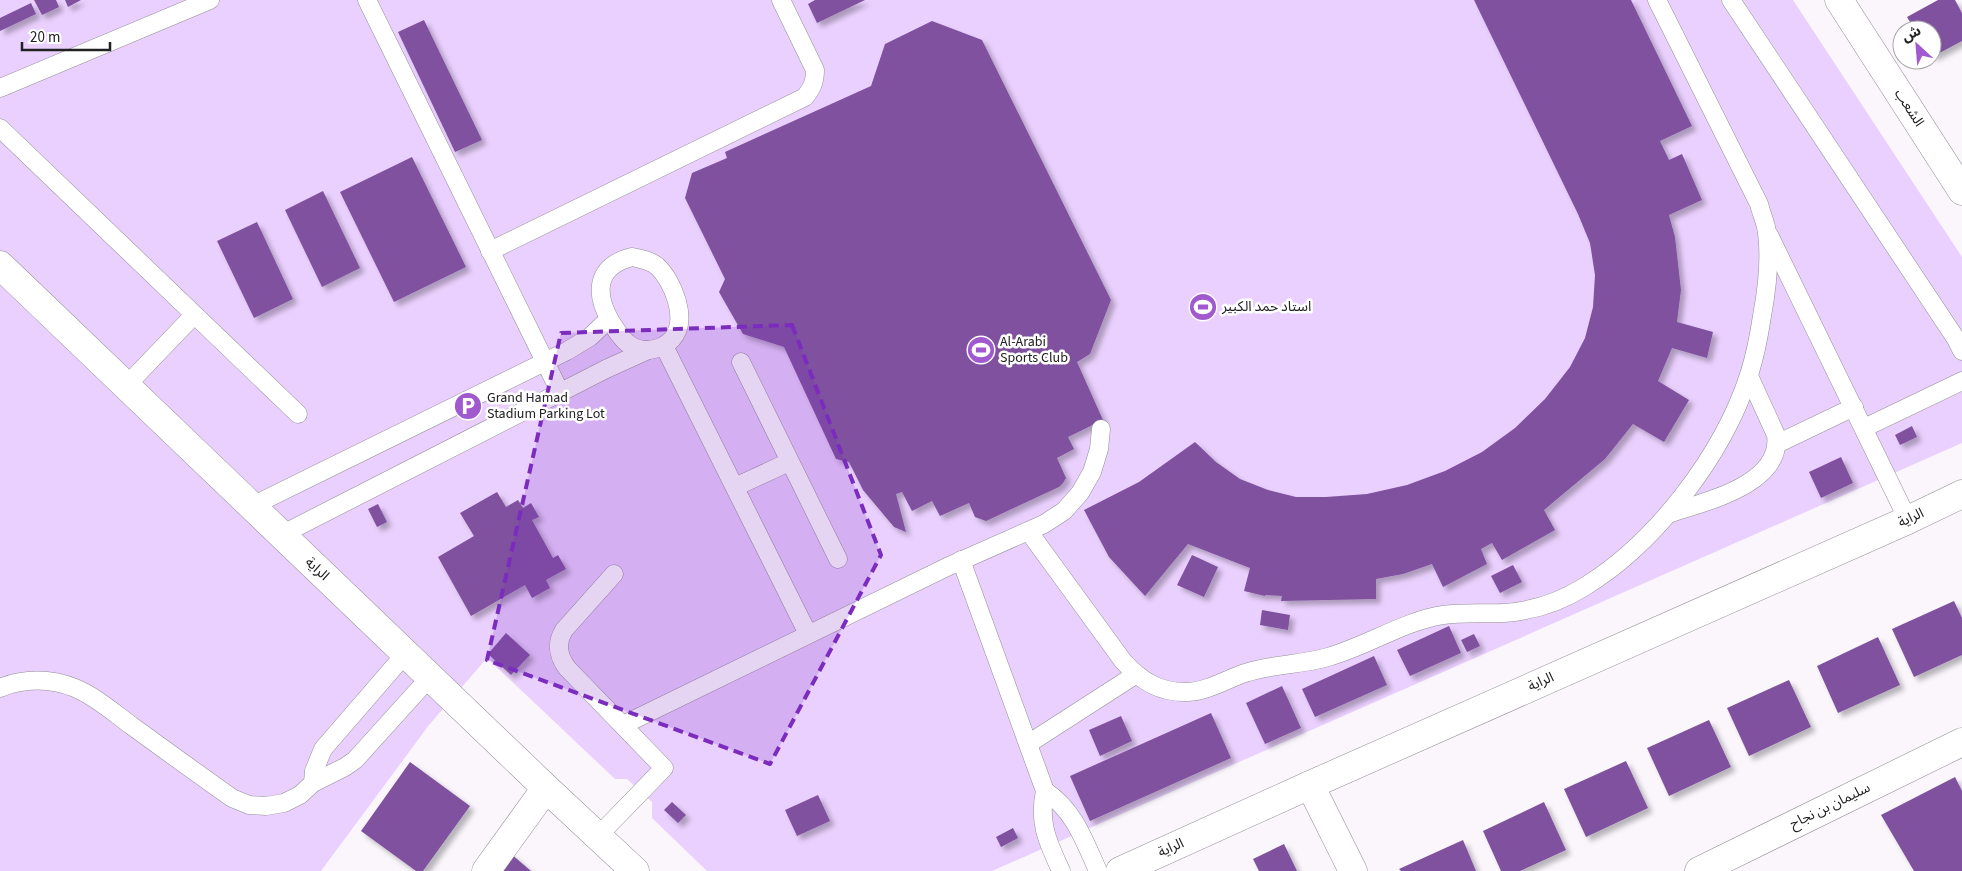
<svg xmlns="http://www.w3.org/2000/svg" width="1962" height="871" font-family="'Source Sans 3','Noto Sans Arabic',sans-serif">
	<defs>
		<filter id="shadow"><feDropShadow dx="4.5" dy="4.5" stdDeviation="2.5" flood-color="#0004"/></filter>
	</defs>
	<rect width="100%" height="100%" fill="#faf6fc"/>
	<path fill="#ead0fe" d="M 0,0 L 1793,0 L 1962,257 L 1962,443 L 992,871 L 707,871 L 652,818 L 652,802 L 627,779 L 615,779 L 487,658 L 429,725 L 321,871 L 0,871 Z"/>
	<g fill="#7f519e" filter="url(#shadow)">
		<path d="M 34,0 L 56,0 L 59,7 L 42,15 Z"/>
		<path d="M 65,0 L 81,0 L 68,7 Z"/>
		<path d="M 815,0 L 865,0 L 817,23 L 808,4 Z"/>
		<path d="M 1474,0 L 1631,0 L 1692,126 L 1660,141 L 1669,160 L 1682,154 L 1702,200 L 1669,215 L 1675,237 L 1681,290 L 1677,322 L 1713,332 L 1707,358 L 1672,348 L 1658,381 L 1689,400 L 1664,442 L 1633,424 L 1605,459 L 1544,510 L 1555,530 L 1502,560 L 1492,543 L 1481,549 L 1487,564 L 1443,587 L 1432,564 L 1403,574 L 1376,579 L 1376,599 L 1281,601 L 1282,596 L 1265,595 L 1265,596 L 1244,591 L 1250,568 L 1188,544 L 1145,596 L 1109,557 L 1084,510 L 1139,482 L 1195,442 L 1216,462 L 1240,479 L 1268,490 L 1296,497 L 1326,497 L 1367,494 L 1407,485 L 1445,471 L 1482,452 L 1515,428 L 1545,399 L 1570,367 L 1585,338 L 1593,307 L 1595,275 L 1590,243 L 1578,214 Z"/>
		<path d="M 1938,0 L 1955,0 L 1962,13 L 1962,41 L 1932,57 L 1932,30 L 1915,30 L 1907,17 Z"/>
		<path d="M 31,3 L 36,14 L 0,31 L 0,18 Z"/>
		<path d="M 424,20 L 482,140 L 455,152 L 398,32 Z"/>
		<path d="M 932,21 L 982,40 L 1111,300 L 1090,354 L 1077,362 L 1103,420 L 1068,437 L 1074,449 L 1057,458 L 1066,478 L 1063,483 L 1059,487 L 986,521 L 975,517 L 969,503 L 940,516 L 932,501 L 912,511 L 902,492 L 896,494 L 906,532 L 894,527 L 863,490 L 849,462 L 836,459 L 784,347 L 743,334 L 719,292 L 725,279 L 685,198 L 692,173 L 727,158 L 725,152 L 871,86 L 885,44 Z"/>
		<path d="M 412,157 L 466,267 L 394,302 L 340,192 Z"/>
		<path d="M 323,191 L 360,268 L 322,287 L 285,210 Z"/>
		<path d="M 257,222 L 293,299 L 254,318 L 217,241 Z"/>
		<path d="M 1912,426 L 1917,437 L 1900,445 L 1895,435 Z"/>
		<path d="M 1841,457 L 1853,483 L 1821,498 L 1809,472 Z"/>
		<path d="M 497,492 L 506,507 L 518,500 L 523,508 L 531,503 L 539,517 L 532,520 L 553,558 L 558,555 L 566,569 L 546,580 L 550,588 L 532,598 L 525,585 L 471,616 L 438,557 L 474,536 L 460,513 Z"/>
		<path d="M 378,504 L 387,522 L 377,527 L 368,509 Z"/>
		<path d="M 1192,555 L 1218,567 L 1204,597 L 1177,585 Z"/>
		<path d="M 1513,565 L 1522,582 L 1500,593 L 1491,576 Z"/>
		<path d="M 1954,601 L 1962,618 L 1962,655 L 1914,677 L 1892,629 Z"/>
		<path d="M 1262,610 L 1290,615 L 1288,630 L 1260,625 Z"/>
		<path d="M 1449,626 L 1461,653 L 1410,676 L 1397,650 Z"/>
		<path d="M 506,633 L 530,655 L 511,675 L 488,654 Z"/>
		<path d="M 1474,634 L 1480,646 L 1467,652 L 1461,640 Z"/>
		<path d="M 1878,637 L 1900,685 L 1838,713 L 1817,666 Z"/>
		<path d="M 1374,656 L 1387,685 L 1315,717 L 1302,689 Z"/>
		<path d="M 1789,680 L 1811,727 L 1749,756 L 1727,708 Z"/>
		<path d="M 1282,686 L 1301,728 L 1265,744 L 1246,703 Z"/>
		<path d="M 1211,713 L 1231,758 L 1090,821 L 1070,776 Z"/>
		<path d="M 1121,716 L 1132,741 L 1100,756 L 1089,730 Z"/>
		<path d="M 1709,720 L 1731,767 L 1669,796 L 1647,748 Z"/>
		<path d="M 1626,761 L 1648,808 L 1586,837 L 1564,789 Z"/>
		<path d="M 410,762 L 470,806 L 423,871 L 416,871 L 361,831 Z"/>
		<path d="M 1955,777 L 1962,791 L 1962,871 L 1914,871 L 1881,815 Z"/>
		<path d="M 818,795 L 830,821 L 797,836 L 785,810 Z"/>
		<path d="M 672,802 L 686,815 L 678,823 L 664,810 Z"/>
		<path d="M 1544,802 L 1566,850 L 1520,871 L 1501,871 L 1483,831 Z"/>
		<path d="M 1013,828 L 1018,838 L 1001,847 L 996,837 Z"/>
		<path d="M 1463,840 L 1476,871 L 1401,871 L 1399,869 Z"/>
		<path d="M 1284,844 L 1297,871 L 1259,871 L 1253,859 Z"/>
		<path d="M 510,853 L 531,871 L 496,871 Z"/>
	</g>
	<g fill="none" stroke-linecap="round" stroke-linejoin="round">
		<defs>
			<g id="lane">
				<path d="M 367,0 L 560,392"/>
				<path d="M 1731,0 L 1956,339 L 1962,351"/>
				<path d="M 0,88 L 210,0"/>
				<path d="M 0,128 L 298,414"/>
				<path d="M 1769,235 L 1908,520"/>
				<path d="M 490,251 L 805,97 C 812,88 815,82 815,70 L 781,0"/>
				<path d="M 632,257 C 641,259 649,260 657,266 C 673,281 689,320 672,339 C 662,350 643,354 630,345 C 622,340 616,330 611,322 C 594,293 596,266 632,257 Z"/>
				<path d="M 664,346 L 808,634"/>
				<path d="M 741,362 L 838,559"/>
				<path d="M 126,386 L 194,315"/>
				<path d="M 1864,428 L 1962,381"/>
				<path d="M 1777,444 L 1854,407"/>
				<path d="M 735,487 L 789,462"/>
				<path d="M 252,506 L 567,351 L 590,337 L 609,319"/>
				<path d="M 1668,514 C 1703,502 1783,485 1776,435 L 1749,376"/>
				<path d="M 1029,532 L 1123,661 C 1141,681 1160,693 1188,692 C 1208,691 1227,679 1245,673 C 1272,664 1301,665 1328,657 C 1367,646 1404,621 1443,615 C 1463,612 1484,614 1504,613 C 1533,611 1560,602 1584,587 C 1656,543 1723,455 1749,375 C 1755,356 1759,336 1762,316 C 1767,289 1771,254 1766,227 C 1764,219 1761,212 1759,204 L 1657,0"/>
				<path d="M 281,535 L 606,369 L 648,350"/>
				<path d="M 961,560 L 1045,791 C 1038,823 1048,842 1061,871"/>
				<path d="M 0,688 C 23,678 51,678 75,688 C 95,696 114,713 132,726 C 165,750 198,774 232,798 L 249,805 L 266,806 L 284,803 L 300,795 L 313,783 L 345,767 L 355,760 L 430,677"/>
				<path d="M 623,725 L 947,567 L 1044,524 L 1064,511 L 1080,493 L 1092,472 L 1099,449 L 1101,429"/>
				<path d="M 1028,744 L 1135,675"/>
				<path d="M 313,783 L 314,771 L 323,749 L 406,653"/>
				<path d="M 1045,791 C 1074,810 1084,840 1098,871"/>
				<path d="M 598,836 L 664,768 L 567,668 C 558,656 556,643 564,630 L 614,574"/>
			</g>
			<g id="street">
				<path d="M 1839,0 L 1962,191"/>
				<path d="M 0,265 L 546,788 L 635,871"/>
				<path d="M 1310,785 L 1353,871"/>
				<path d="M 486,871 L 546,788"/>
				<path d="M 1120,871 L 1310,785 L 1908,520 L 1962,494"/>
				<path d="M 1699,871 L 1962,742"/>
			</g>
		</defs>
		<use href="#lane" stroke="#928f94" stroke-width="19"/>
		<use href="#street" stroke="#928f94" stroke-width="29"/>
		<use href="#lane" stroke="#fff" stroke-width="18"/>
		<use href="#street" stroke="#fff" stroke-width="28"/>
	</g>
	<path fill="#7b2cbf" fill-opacity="0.2" stroke="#7b2cbf" stroke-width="4" stroke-dasharray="10 6" stroke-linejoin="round" d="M 792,325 L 881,555 L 770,764 L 487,660 L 561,333 Z"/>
	<defs>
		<symbol id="stadium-disc" viewBox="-11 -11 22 22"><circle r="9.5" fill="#a059ce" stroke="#fff"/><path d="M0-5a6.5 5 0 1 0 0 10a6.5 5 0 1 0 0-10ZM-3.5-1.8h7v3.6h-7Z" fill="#fff"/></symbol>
		<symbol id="parking-disc" viewBox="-11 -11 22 22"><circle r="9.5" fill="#a059ce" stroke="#fff"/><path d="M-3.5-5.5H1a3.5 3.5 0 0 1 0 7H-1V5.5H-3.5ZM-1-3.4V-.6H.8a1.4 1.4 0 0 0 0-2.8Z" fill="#fff"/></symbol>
	</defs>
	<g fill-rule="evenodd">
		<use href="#stadium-disc" x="1187" y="291" width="32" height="32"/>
		<use href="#stadium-disc" x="965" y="334" width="32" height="32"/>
		<use href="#parking-disc" x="452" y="390" width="32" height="32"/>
	</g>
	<g text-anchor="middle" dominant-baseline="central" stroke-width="5" stroke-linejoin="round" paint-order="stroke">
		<g font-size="14" fill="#212022" stroke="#fff">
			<text transform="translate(1909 108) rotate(57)">الشعب</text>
			<text transform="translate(1911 518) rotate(-25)">الراية</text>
			<text transform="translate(317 569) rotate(43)">الراية</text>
			<text transform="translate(1541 682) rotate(-24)">الراية</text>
			<text transform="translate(1830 806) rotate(-26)">سليمان بن نجاح</text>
			<text transform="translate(1171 848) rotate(-24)">الراية</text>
		</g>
		<g font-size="14" fill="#212022" stroke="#fff" text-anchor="start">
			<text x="1222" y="307">استاد حمد الكبير</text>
			<text x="1000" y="342">Al-Arabi<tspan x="1000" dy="16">Sports Club</tspan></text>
			<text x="487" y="398">Grand Hamad<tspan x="487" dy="16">Stadium Parking Lot</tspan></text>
		</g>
	</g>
	<g transform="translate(1917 45) rotate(334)"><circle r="24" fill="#ffffff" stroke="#a6a6a7"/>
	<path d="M0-4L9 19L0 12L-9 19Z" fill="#a059ce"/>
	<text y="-8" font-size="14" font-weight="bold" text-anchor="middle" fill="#212022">ش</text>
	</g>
	<path d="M22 42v8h88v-8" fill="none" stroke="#212022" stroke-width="2.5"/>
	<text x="30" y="42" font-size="15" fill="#212022" stroke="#ffffff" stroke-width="4" paint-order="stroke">20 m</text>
</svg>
